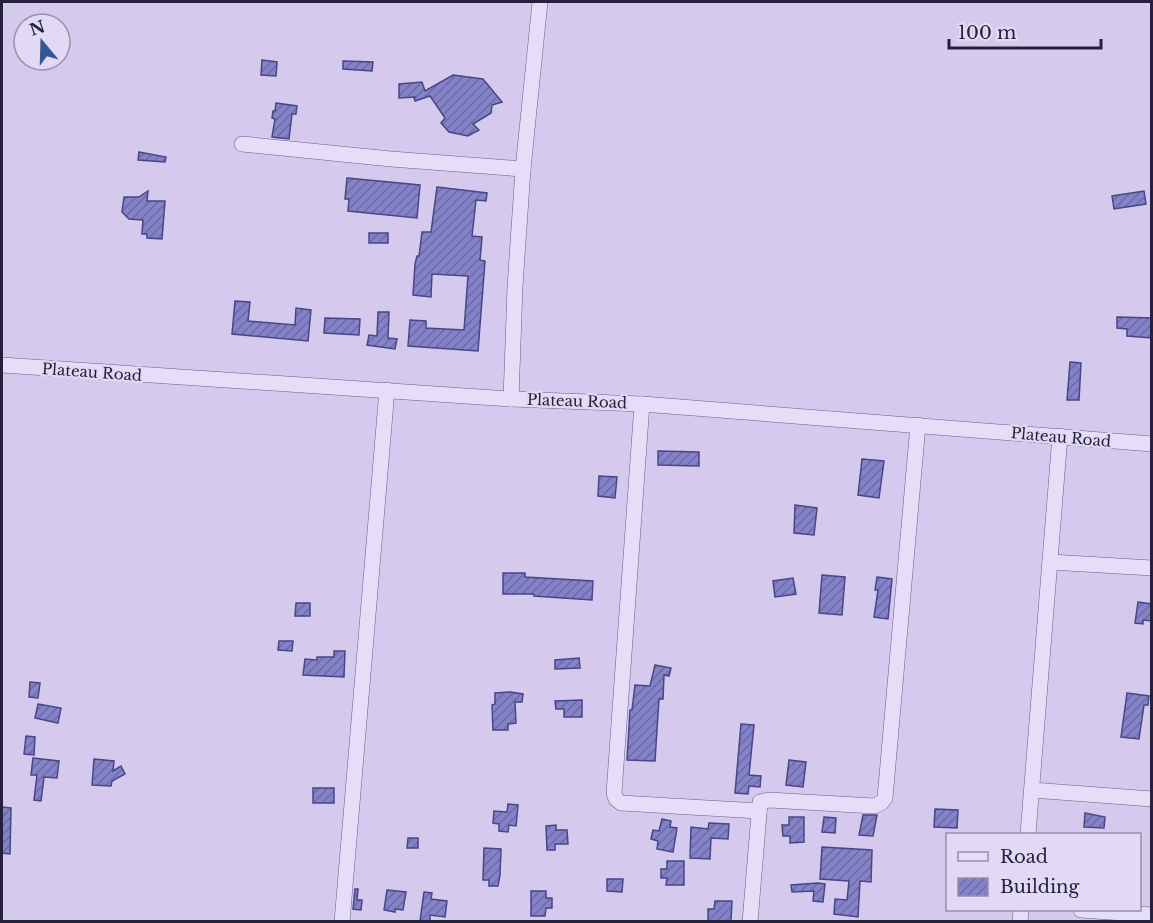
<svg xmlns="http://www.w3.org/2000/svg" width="1153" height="923" font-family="'Libre Baskerville',serif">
	<defs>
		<pattern id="building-hatch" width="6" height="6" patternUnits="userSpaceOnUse" patternTransform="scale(1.5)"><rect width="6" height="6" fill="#8482c8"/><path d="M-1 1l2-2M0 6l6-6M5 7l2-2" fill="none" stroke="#6c6aa3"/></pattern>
	</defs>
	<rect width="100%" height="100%" fill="#d5caed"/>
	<g fill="url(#building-hatch)" stroke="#474686" stroke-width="1.5">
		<path d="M 262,60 L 277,62 L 276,76 L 261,75 Z"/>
		<path d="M 343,61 L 373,62 L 372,71 L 343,69 Z"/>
		<path d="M 453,75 L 483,79 L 502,102 L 492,105 L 491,113 L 473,124 L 479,130 L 468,136 L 449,132 L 441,123 L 445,118 L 430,96 L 415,101 L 414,98 L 415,97 L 399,98 L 399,84 L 422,82 L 425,91 Z"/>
		<path d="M 276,103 L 297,106 L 296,114 L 292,114 L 289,139 L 272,137 L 275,119 L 272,118 L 273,111 L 275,111 Z"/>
		<path d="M 139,152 L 166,157 L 165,162 L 138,160 Z"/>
		<path d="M 347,178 L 420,185 L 417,218 L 348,211 L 349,199 L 345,199 Z"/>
		<path d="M 437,187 L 487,193 L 486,201 L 476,200 L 472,236 L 482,237 L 480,260 L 485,261 L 478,351 L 408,346 L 410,320 L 426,321 L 426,328 L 464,330 L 468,276 L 432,274 L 431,297 L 413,295 L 415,264 L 417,256 L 419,256 L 422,232 L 431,232 Z"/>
		<path d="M 148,191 L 147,201 L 165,201 L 162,239 L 147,238 L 147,234 L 142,234 L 143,220 L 129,219 L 122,212 L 124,197 L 139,197 Z"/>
		<path d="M 1144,191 L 1146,204 L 1114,209 L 1112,196 Z"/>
		<rect x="369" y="233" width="19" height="10"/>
		<path d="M 235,301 L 250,302 L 248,321 L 295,325 L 296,308 L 311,310 L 308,341 L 232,334 Z"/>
		<path d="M 378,312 L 389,312 L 388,338 L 397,339 L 395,349 L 367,345 L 369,335 L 377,336 Z"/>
		<path d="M 1117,317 L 1152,318 L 1152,338 L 1127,336 L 1127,329 L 1117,328 Z"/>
		<path d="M 325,318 L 360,319 L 359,335 L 324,333 Z"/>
		<path d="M 1070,362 L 1081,363 L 1079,400 L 1067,400 Z"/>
		<path d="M 658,451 L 699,452 L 699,466 L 658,465 Z"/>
		<path d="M 862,459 L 884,461 L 879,498 L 858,495 Z"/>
		<path d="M 599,476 L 617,477 L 615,498 L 598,496 Z"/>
		<path d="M 795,505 L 817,508 L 814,535 L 794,533 Z"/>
		<path d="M 503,573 L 525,573 L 525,577 L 593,581 L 592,600 L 534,596 L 534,594 L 503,594 Z"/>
		<path d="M 822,575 L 845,577 L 842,615 L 819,613 Z"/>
		<path d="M 877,577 L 892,579 L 888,619 L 874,617 L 878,590 L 875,590 Z"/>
		<path d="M 793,578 L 796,594 L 775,597 L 773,581 Z"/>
		<path d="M 1138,602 L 1152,604 L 1152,621 L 1143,620 L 1143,624 L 1135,623 Z"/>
		<path d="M 296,603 L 310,603 L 310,616 L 295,616 Z"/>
		<path d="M 279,641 L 293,641 L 292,651 L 278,650 Z"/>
		<path d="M 334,651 L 345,651 L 344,677 L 303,675 L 305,659 L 317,660 L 317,657 L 334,657 Z"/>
		<path d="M 579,658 L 580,668 L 555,669 L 555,660 Z"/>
		<path d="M 655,665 L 671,668 L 669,676 L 664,675 L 663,699 L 659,699 L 655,761 L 627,760 L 630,710 L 632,710 L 635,685 L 650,686 Z"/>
		<path d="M 30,682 L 40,683 L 38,698 L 29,697 Z"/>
		<path d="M 510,692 L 523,694 L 522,702 L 515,702 L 516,723 L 508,724 L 508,730 L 493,730 L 492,705 L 495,704 L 495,693 Z"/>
		<path d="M 1127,693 L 1149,696 L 1148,705 L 1144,705 L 1139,739 L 1121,737 Z"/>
		<path d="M 582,700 L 582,717 L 564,717 L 564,709 L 556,709 L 555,701 Z"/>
		<path d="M 38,704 L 61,708 L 58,723 L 35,718 Z"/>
		<path d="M 741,724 L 754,725 L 749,775 L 761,776 L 760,787 L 749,786 L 748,794 L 735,793 Z"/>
		<path d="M 26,736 L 35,737 L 34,755 L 24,754 Z"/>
		<path d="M 33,758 L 59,761 L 57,778 L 44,777 L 41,801 L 34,800 L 37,775 L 31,775 Z"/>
		<path d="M 94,759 L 114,761 L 113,771 L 121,766 L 125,774 L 112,781 L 111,786 L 92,785 Z"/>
		<path d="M 789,760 L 806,762 L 803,787 L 786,785 Z"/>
		<rect x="313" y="788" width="21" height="15"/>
		<path d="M 508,804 L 518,805 L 516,826 L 509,825 L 508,832 L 499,831 L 499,824 L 493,823 L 494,811 L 507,812 Z"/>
		<path d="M 2,807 L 11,808 L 10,854 L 2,853 Z"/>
		<path d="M 935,809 L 958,810 L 957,828 L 934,827 Z"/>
		<path d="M 1085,813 L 1105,817 L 1104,828 L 1084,827 Z"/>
		<path d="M 863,815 L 877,815 L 873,836 L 859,835 Z"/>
		<path d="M 789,817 L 804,817 L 804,842 L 790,843 L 790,836 L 783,836 L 782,825 L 789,825 Z"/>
		<path d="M 824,817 L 836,818 L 835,833 L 822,832 Z"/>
		<path d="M 662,819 L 671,821 L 670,827 L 677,828 L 673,852 L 657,849 L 658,841 L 651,839 L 653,830 L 659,831 Z"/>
		<path d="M 709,823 L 729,824 L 728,839 L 711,838 L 710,859 L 690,858 L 691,827 L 708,829 Z"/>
		<path d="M 556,825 L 556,830 L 567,830 L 568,844 L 555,844 L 555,850 L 547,850 L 546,826 Z"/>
		<path d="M 408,838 L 418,838 L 418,848 L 407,848 Z"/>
		<path d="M 822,847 L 872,850 L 871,882 L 860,881 L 858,917 L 834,914 L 835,899 L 847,900 L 849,881 L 820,879 Z"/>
		<path d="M 484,848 L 501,849 L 500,875 L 498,886 L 489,886 L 489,880 L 483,880 Z"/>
		<path d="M 667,861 L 684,861 L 684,885 L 666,885 L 667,878 L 661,878 L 661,869 L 667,869 Z"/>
		<path d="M 607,879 L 623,879 L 622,892 L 607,891 Z"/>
		<path d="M 818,883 L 825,884 L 823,902 L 813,901 L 814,891 L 792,892 L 791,885 Z"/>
		<path d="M 355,889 L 358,889 L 357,900 L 362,900 L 361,910 L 353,909 Z"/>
		<path d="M 387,890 L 406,892 L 403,910 L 395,909 L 395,912 L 384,910 Z"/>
		<path d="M 531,891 L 546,891 L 546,898 L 552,898 L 552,908 L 546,908 L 545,916 L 531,916 Z"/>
		<path d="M 424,892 L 432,893 L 431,899 L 447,901 L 445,917 L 430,915 L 430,921 L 420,921 Z"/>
		<path d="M 715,901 L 732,901 L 731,921 L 708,921 L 708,909 L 714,909 Z"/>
	</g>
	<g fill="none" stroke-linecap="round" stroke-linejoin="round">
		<defs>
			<g id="minor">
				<path d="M 242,144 L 391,159 L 523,169 L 515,287 L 511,399"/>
				<path d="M 523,169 L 540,2"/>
				<path d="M 2,365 L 511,399 L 642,404 L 1152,444"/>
				<path d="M 642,404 L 614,793 L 616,799 L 621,803 L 759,811"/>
				<path d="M 1050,562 L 1152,568"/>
				<path d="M 1032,790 L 1152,799"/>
				<path d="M 1028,834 L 1060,436"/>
				<path d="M 1081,910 L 1152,915"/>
				<path d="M 342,922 L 387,390"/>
				<path d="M 750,922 L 760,802 L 769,800 L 874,806 L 881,803 L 885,798 L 918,425"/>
				<path d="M 1020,922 L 1021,910"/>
			</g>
		</defs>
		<use href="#minor" stroke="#655f89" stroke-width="16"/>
		<use href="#minor" stroke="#e6ddf8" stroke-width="15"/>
	</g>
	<g text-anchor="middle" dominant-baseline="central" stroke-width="4.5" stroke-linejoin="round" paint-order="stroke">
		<g font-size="15" fill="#24223a" stroke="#e2d9f4">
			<text transform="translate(92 372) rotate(4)">Plateau Road</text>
			<text transform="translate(577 401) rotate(2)">Plateau Road</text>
			<text transform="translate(1061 437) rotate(5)">Plateau Road</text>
		</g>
	</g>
	<rect width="1153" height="923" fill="none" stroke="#24223a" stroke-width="6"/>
	<rect x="946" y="833" width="195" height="78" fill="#e2d9f4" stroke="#9690aa" stroke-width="1.5"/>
	<rect x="958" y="852" width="30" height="9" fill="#e6ddf8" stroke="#9690aa" stroke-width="1.5"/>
	<text x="1000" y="863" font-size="18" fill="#24223a">Road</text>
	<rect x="958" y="878" width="30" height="18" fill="url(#building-hatch)" stroke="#9690aa" stroke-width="1.5"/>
	<text x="1000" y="893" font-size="18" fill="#24223a">Building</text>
	<g transform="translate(42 42) rotate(341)"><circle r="28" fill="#e2d9f4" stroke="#9690aa" stroke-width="1.5"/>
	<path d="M0-4.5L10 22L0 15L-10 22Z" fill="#325994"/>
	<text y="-9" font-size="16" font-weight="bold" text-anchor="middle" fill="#24223a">N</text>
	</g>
	<path d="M949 39v9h152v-9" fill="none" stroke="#24223a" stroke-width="3"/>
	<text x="958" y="39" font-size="18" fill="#24223a" stroke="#e2d9f4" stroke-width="4.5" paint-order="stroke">100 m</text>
</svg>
